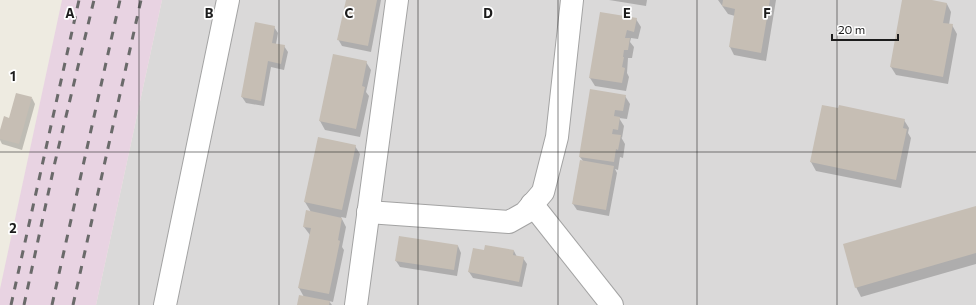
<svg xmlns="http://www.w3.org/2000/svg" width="976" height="305" font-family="Commissioner,sans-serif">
	<rect width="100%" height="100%" fill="#eeebe1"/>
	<path fill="#dad9d9" d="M 162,0 L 976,0 L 976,305 L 96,305 Z"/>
	<path fill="#e8d3e2" d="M 62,0 L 162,0 L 96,305 L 0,305 L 0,289 Z"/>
	<g fill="#0003">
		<path d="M 347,0 L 381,0 L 371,52 L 342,46 L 338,39 Z"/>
		<path d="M 609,0 L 647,0 L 646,6 Z"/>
		<path d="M 718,0 L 776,0 L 766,61 L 734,55 L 730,47 L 735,16 L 728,14 Z"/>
		<path d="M 903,0 L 927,0 L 947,4 L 951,12 L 949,25 L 952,25 L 957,34 L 948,84 L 896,75 L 891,67 Z"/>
		<path d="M 601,13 L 636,19 L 641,27 L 638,39 L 631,38 L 630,42 L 634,47 L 632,58 L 628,58 L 627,73 L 629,77 L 626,91 L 595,86 L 590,78 Z"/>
		<path d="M 274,27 L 278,33 L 276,44 L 284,46 L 288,52 L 284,70 L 271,67 L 264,106 L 246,103 L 242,97 Z"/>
		<path d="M 334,56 L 366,62 L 371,70 L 366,92 L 369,96 L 360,137 L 325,130 L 320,121 Z"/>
		<path d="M 625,96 L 630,104 L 627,119 L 619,118 L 624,126 L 622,138 L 621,137 L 625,144 L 623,158 L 620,157 L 618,170 L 615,169 L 617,173 L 609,216 L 577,210 L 573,204 L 583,161 L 580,157 Z"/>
		<path d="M 32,98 L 35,104 L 22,150 L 2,144 L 0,140 L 0,133 L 10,119 Z"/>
		<path d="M 823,106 L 904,120 L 909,128 L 908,133 L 911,138 L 901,188 L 816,171 L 811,162 Z"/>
		<path d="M 355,146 L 360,154 L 346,218 L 341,217 L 346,227 L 342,247 L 344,250 L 333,302 L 329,301 L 332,305 L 298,305 L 304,297 L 299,288 L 310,235 L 304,227 L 311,212 L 305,202 Z"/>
		<path d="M 976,207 L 976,264 L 861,297 L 856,287 Z"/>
		<path d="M 458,246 L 461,253 L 457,276 L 400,267 L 396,261 Z"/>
		<path d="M 514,251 L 517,257 L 523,258 L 527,264 L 522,287 L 473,278 L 469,272 L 485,252 Z"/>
	</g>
	<g fill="#c6beb4">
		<path d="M 346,0 L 377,0 L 368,46 L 337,40 Z"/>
		<path d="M 723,0 L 770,0 L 761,53 L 729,47 L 735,9 L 722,6 Z"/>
		<path d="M 902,0 L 932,0 L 947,3 L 943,23 L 953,24 L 943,77 L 890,67 Z"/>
		<path d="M 600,12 L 637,18 L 634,32 L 627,30 L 625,38 L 630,38 L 628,50 L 624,50 L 623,57 L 624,57 L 622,67 L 625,68 L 622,83 L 589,78 Z"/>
		<path d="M 255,22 L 275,26 L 272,43 L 285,45 L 281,64 L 268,61 L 261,101 L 241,97 Z"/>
		<path d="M 333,54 L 367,61 L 362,86 L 365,87 L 356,129 L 319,121 Z"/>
		<path d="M 590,89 L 626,95 L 623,111 L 615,110 L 614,116 L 620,117 L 618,130 L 613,129 L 612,134 L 621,135 L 618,150 L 616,149 L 614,162 L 579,157 Z"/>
		<path d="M 16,93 L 32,97 L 19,144 L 0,139 L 0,130 L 4,116 L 9,118 Z"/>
		<path d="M 822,105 L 838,108 L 839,105 L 905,119 L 903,128 L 907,129 L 896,180 L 810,162 Z"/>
		<path d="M 318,137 L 356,145 L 342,210 L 304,202 Z"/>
		<path d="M 580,160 L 614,166 L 606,210 L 572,204 Z"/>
		<path d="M 976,206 L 976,253 L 855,288 L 843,244 Z"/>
		<path d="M 306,210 L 342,218 L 338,240 L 340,241 L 329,294 L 298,288 L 311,228 L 303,227 Z"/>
		<path d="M 399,236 L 458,245 L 454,270 L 395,261 Z"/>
		<path d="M 485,245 L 514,250 L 513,255 L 524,257 L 519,282 L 468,272 L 473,248 L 484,250 Z"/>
		<path d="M 299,295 L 330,301 L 329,305 L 297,305 Z"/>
	</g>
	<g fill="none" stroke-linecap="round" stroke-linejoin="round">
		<defs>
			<g id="minor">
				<path d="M 532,204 L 612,305"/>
				<path d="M 368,212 L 509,222 L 525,213 L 543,192 L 557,137 L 572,0"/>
				<path d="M 165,305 L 228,0"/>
				<path d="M 356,305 L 397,0"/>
			</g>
		</defs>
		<use href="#minor" stroke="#a3a3a3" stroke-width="24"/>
		<use href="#minor" stroke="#fff" stroke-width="22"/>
		<g stroke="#6a6a6a" stroke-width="3" stroke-dasharray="8 8" stroke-linecap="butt">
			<path d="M 11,305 L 79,0"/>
			<path d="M 24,305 L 55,162 L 94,0"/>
			<path d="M 52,305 L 120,0"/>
			<path d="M 73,305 L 141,0"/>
		</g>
	</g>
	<path fill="none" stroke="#1c1c1c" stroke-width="1" stroke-opacity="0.55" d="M 139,0 L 139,305M 279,0 L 279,305M 418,0 L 418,305M 558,0 L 558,305M 697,0 L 697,305M 837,0 L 837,305M 0,152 L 976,152"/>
	<g font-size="13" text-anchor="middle" font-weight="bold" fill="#1c1c1c" stroke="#fff" stroke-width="3.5" stroke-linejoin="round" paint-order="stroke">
		<text x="70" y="18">A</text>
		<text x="209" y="18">B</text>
		<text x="349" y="18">C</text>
		<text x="488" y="18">D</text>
		<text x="627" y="18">E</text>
		<text x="767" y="18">F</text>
		<text x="13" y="81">1</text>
		<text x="13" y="233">2</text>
	</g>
	<path d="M832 34v6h66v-6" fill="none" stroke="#1c1c1c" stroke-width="2"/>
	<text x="838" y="34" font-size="12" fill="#1c1c1c" stroke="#ffffff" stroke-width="3" paint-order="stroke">20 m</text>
</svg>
